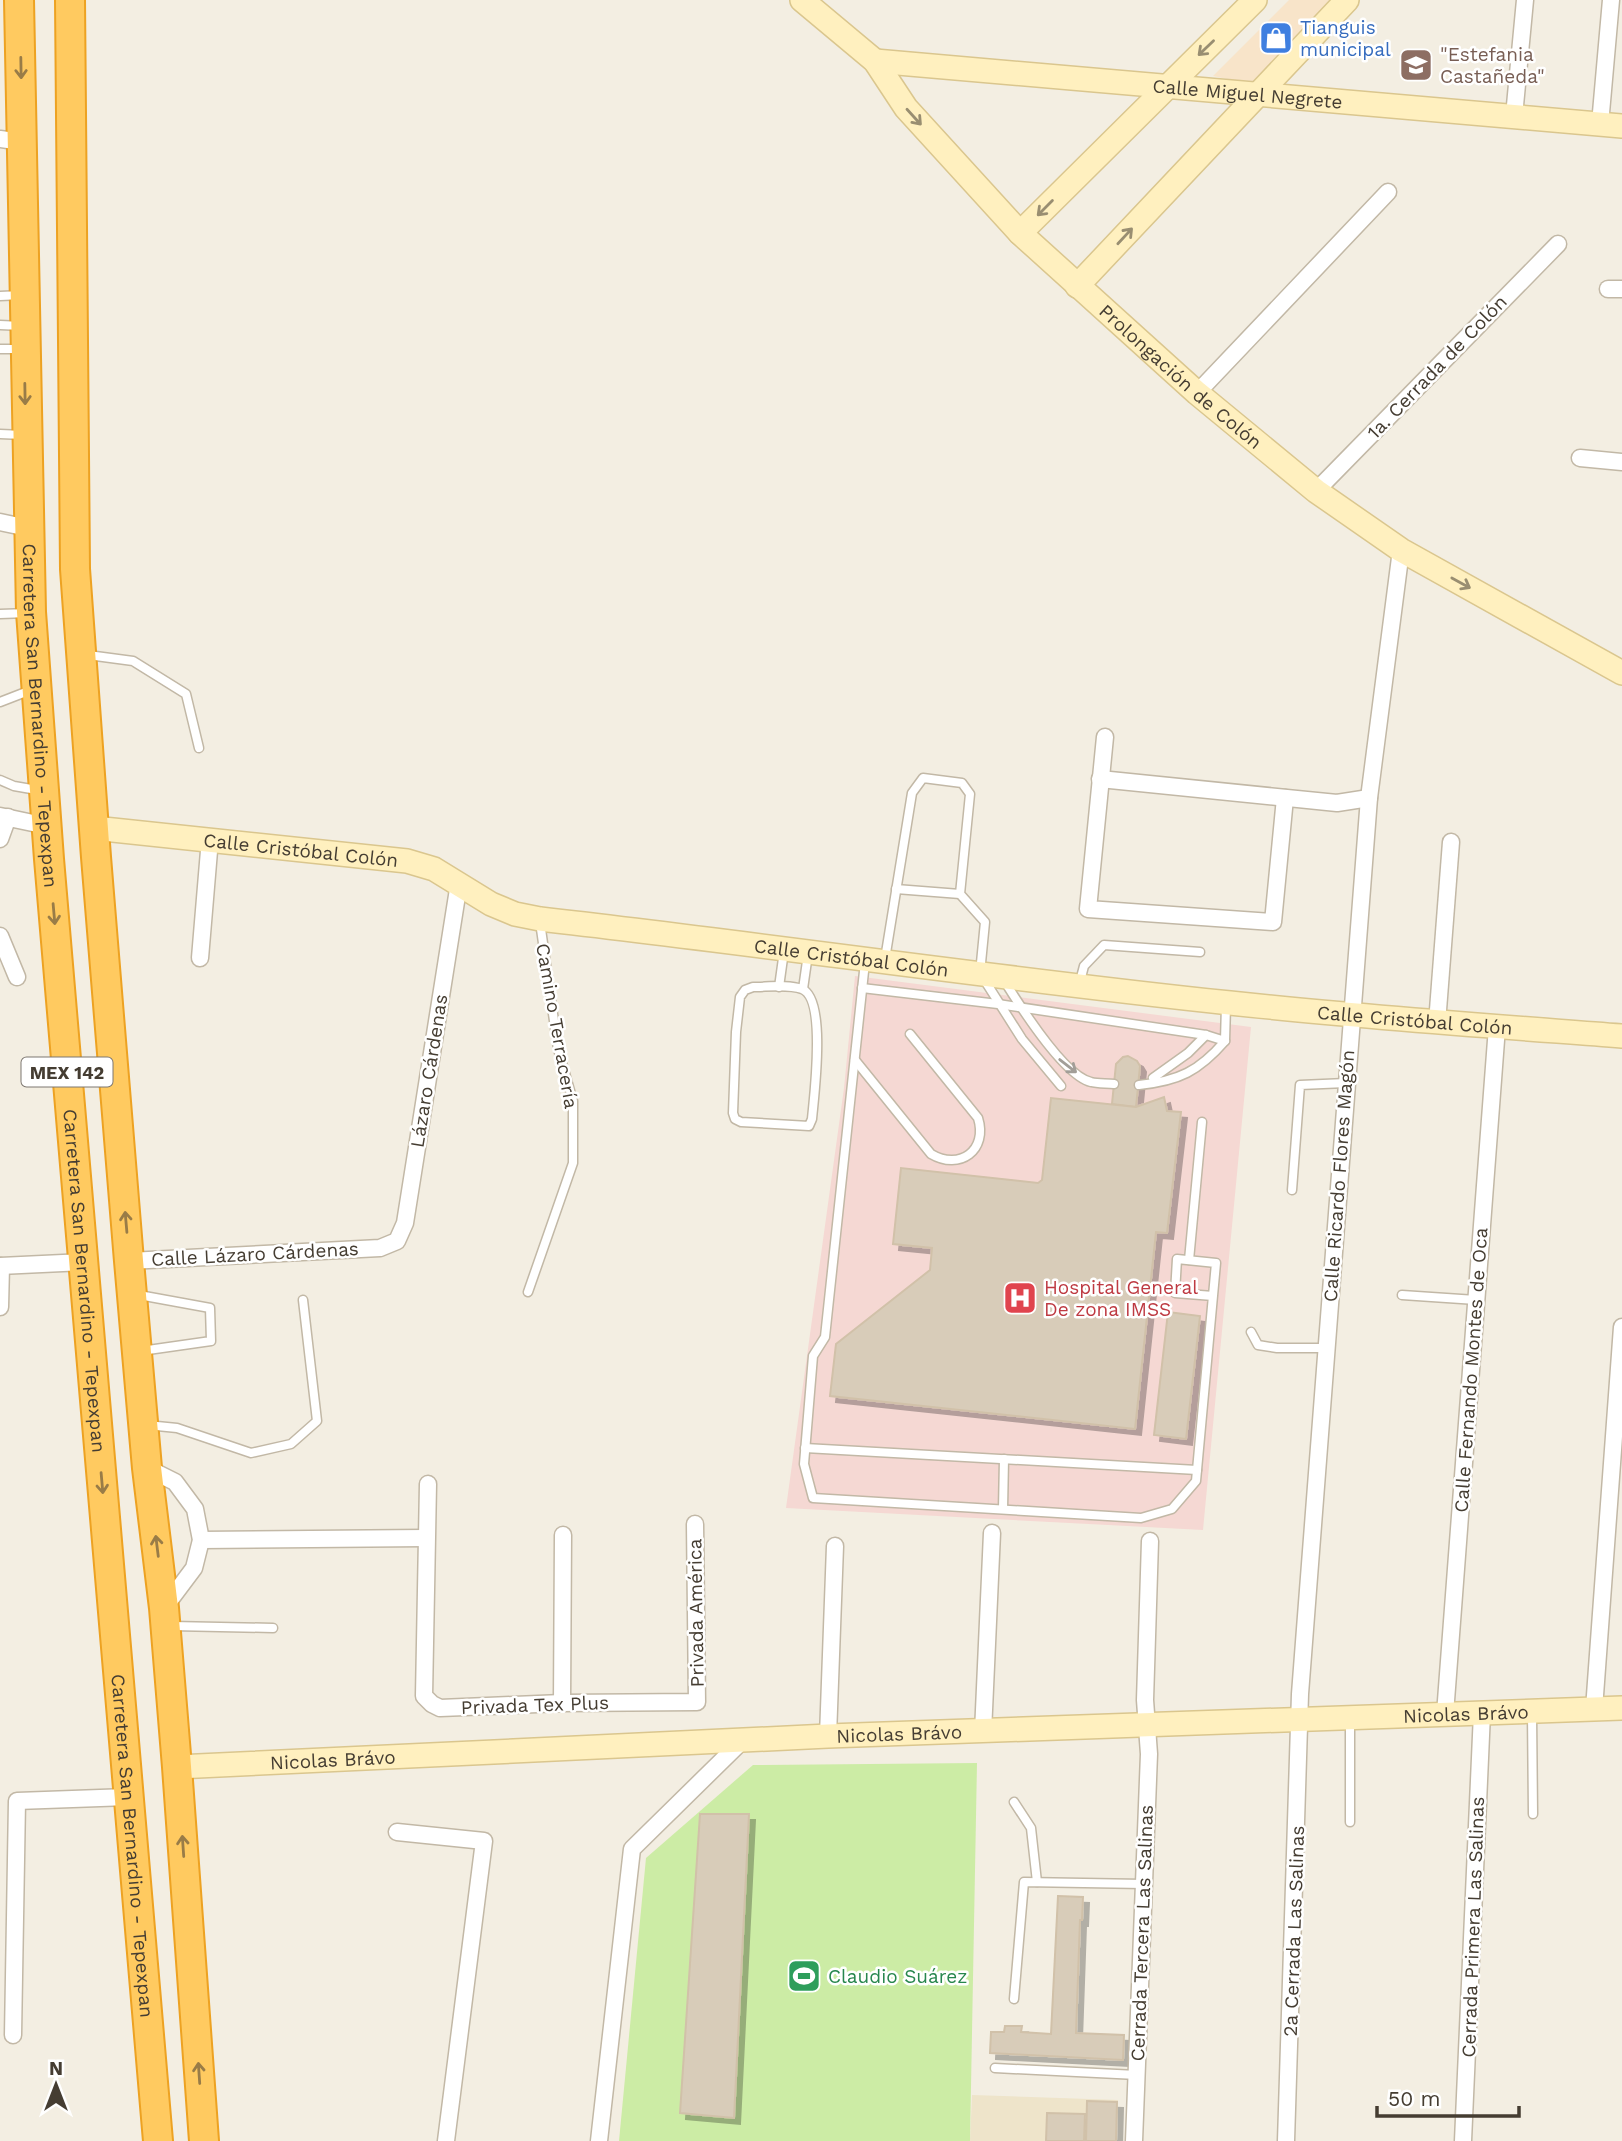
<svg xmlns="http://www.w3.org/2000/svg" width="1622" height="2141" font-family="'Work Sans',sans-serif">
	<defs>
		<filter id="shadow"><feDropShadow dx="6" dy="6" stdDeviation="0" flood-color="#0004"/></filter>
	</defs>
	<rect width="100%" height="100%" fill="#f3eee2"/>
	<path fill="#f8e4c9" d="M 1289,0 L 1339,0 L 1255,85 L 1213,76 Z"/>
	<path fill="#eee4ca" d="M 972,2095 L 1118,2100 L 1116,2141 L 970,2141 Z"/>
	<path fill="#f5d8d3" d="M 855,976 L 1251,1027 L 1203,1530 L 786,1508 L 844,1088 Z"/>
	<path fill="#cceca5" d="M 977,1763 L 970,2141 L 619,2141 L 646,1858 L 753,1765 Z"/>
	<g fill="#d8ccb9" stroke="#d1c1a9" stroke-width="2" filter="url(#shadow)">
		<path d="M 1128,1056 L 1137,1061 L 1140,1066 L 1136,1107 L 1112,1104 L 1116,1064 L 1123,1057 Z"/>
		<path d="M 1164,1097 L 1167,1111 L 1181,1112 L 1167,1233 L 1156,1232 L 1135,1429 L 830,1396 L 836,1344 L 930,1270 L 932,1248 L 893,1244 L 901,1168 L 1038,1183 L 1042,1180 L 1051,1098 L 1136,1107 Z"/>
		<path d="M 1168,1312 L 1200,1316 L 1186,1439 L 1154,1435 Z"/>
		<path d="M 700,1814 L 749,1814 L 734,2118 L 680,2113 Z"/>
		<path d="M 1058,1896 L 1083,1897 L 1082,1920 L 1080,1920 L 1076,2033 L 1124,2035 L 1123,2060 L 990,2053 L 991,2032 L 1004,2032 L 1005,2026 L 1022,2026 L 1021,2032 L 1051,2034 Z"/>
		<path d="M 1087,2101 L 1117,2102 L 1116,2141 L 1086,2141 Z"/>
		<path d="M 1047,2113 L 1085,2114 L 1084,2141 L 1046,2141 Z"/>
	</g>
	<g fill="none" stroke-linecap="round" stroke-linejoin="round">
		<defs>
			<g id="lane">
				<path d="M 0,296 L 22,295"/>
				<path d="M 0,325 L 22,326"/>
				<path d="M 0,349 L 22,349"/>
				<path d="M 0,434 L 23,435"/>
				<path d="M 0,614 L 28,613"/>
				<path d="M 88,655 L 133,661 L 186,694 L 199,748"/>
				<path d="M 0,702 L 31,690"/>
				<path d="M 0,780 L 14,786 L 37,790"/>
				<path d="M 896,889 L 960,894"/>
				<path d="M 885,959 L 912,793 L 923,778 L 962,783 L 970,794 L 960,894 L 985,922 L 980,973 L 1022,1039 L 1061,1086"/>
				<path d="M 865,962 L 825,1337 L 813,1356 L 804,1464 L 813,1498 L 1141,1518 L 1172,1509 L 1196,1481 L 1216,1263 L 1177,1259 L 1175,1293 L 1213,1296"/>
				<path d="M 1005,982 C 1020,1006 1064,1076 1091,1082 C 1098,1084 1107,1083 1114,1084"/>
				<path d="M 1079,985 L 1084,966 L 1104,945 L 1200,952"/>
				<path d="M 753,987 C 767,987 788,984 802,989 C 827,999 814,1096 812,1119 L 809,1126 L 741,1122 L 735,1119 L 733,1113 L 736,1032 L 740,997 L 745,990 Z"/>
				<path d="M 779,987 L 784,951"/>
				<path d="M 862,988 L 998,1004 L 1206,1035 L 1225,1041 L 1226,1005"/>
				<path d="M 803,989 L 808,954"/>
				<path d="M 855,1060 L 931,1154 C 960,1171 988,1150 978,1118 L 910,1034"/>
				<path d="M 1153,1078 L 1188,1053 L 1206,1035"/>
				<path d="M 1139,1085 C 1179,1081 1199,1071 1225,1041"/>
				<path d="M 1292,1190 L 1300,1085 L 1346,1083"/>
				<path d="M 1189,1260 L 1202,1122"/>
				<path d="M 528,1292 L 573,1163 L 573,1101 L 558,1049 L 540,922"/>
				<path d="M 139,1295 L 210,1308 L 211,1341 L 141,1351"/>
				<path d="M 1402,1295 L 1476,1300"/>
				<path d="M 1251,1332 L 1258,1345 L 1277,1348 L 1326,1348"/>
				<path d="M 147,1425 L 177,1428 L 251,1453 L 291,1444 L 317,1421 L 303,1300"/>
				<path d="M 805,1448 L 1197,1470"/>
				<path d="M 1003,1509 L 1004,1459"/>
				<path d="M 172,1626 L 273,1628"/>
				<path d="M 1532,1714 L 1533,1814"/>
				<path d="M 1014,1802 L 1031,1828 L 1037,1882"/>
				<path d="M 1350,1822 L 1350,1718"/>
				<path d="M 1014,1999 L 1024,1882 L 1144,1884"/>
				<path d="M 995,2068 L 1137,2075"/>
			</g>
			<g id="street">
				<path d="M 1514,116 L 1525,0"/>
				<path d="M 1600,124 L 1611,0"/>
				<path d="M 0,139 L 22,142"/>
				<path d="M 1608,289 L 1622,289"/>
				<path d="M 1197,393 L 1388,192"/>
				<path d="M 1580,458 L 1622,462"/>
				<path d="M 1316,491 L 1558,244"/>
				<path d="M 0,522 L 28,528"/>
				<path d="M 1105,737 L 1088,909 L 1273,922 L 1285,798"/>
				<path d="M 1100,779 L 1337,803 L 1369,798"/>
				<path d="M 0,816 L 47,826"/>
				<path d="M 0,839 L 8,817"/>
				<path d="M 0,936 L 17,977"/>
				<path d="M 200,958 L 210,839"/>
				<path d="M 1437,1023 L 1451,842"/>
				<path d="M 129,1261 L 380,1248 L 397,1241 L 405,1223 L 459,883"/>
				<path d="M 0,1266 L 84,1262"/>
				<path d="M 0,1307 L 1,1266"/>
				<path d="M 147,1468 L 175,1482 L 195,1509 L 201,1540 L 194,1568 L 164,1608"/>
				<path d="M 428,1484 L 424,1696 L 432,1704 L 440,1708 L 562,1703 L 697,1702 L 695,1524"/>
				<path d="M 201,1540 L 426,1538"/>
				<path d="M 562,1703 L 563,1535"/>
				<path d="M 1594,1709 L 1622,1327"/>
				<path d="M 1445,1714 L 1497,1027"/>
				<path d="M 983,1732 L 992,1533"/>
				<path d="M 828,1736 L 835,1546"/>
				<path d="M 397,1832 L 484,1841 L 446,2141"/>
				<path d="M 13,2035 L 17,1801 L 128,1797"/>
				<path d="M 599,2141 L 632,1849 L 744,1739"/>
				<path d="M 1134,2141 L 1149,1754 L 1145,1700 L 1150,1541"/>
				<path d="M 1286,2141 L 1300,1694 L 1369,798 L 1401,550"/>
				<path d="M 1463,2141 L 1482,1713"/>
			</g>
			<g id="secondary">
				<path id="s1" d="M 802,0 L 875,61 L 906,108 L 1020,233 L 1197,393 L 1316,491 L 1401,550 L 1622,673"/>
				<path id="s2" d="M 875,61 L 1622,126"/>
				<path d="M 1020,233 L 1255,0"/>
				<path d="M 1077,286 L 1347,0"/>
				<path id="s3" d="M 94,828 L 407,861 L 434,869 L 491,904 L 515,914 L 540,919 C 770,945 999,979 1230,1003 C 1360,1017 1491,1026 1622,1036"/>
				<path id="s4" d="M 177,1767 L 828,1736 L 1622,1708"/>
			</g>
			<g id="highway">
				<path id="s5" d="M 19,0 L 31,612 L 49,859 L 158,2141"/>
				<path d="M 70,0 L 75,569 L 96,857 L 129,1261 L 147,1468 L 164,1608 L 177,1767 L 204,2141"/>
			</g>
		</defs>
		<use href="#lane" stroke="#c2b8a6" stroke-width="11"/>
		<use href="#street" stroke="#c2b8a6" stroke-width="19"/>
		<use href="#secondary" stroke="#dac68e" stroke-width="26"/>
		<use href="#highway" stroke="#eda222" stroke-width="32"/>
		<use href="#lane" stroke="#fff" stroke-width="8"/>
		<use href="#street" stroke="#fff" stroke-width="16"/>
		<use href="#secondary" stroke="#fff0bf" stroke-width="23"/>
		<use href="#highway" stroke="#ffca60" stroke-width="28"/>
	</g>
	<defs><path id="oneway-shaft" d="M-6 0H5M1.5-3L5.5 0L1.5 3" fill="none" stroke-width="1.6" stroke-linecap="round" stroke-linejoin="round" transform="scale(1.75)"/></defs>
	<g stroke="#998e71">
		<use href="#oneway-shaft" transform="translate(1206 48) rotate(136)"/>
		<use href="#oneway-shaft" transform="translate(914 117) rotate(48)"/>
		<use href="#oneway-shaft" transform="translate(1045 208) rotate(135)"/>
		<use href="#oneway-shaft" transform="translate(1125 236) rotate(-47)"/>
		<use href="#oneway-shaft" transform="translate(1461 583) rotate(29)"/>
	</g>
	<g stroke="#997c47">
		<use href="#oneway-shaft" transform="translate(21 68) rotate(89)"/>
		<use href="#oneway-shaft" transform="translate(25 394) rotate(89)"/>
		<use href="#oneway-shaft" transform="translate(54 914) rotate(85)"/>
		<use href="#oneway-shaft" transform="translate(126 1222) rotate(-95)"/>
		<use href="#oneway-shaft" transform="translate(102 1483) rotate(85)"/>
		<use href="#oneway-shaft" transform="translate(157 1546) rotate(-97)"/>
		<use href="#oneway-shaft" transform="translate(183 1846) rotate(-94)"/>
		<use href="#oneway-shaft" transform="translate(199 2073) rotate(-94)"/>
	</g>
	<use stroke="#a29e98" href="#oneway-shaft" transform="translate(1068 1066) rotate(38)"/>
	<defs>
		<symbol id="shop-square" viewBox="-11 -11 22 22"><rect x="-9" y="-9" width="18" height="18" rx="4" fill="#3f7fe0" stroke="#fff"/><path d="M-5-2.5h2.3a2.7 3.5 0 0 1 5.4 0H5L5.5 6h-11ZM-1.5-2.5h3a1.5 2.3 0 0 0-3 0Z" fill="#fff"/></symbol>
		<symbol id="school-square" viewBox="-11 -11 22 22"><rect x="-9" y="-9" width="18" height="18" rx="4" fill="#8d6e63" stroke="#fff"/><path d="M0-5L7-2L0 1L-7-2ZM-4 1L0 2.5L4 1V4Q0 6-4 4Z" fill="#fff"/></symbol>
		<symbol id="hospital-square" viewBox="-11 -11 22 22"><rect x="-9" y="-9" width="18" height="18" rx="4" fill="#e0444e" stroke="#fff"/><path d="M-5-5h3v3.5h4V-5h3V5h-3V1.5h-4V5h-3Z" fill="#fff"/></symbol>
		<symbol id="stadium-square" viewBox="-11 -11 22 22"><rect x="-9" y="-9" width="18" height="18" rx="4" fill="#2e9e5b" stroke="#fff"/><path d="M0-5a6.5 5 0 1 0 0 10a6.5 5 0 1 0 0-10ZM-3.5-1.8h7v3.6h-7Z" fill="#fff"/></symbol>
	</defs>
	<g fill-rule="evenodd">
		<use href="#shop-square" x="1257" y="19" width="38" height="38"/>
		<use href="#school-square" x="1397" y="46" width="38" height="38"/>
		<use href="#hospital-square" x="1001" y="1279" width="38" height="38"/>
		<use href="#stadium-square" x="785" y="1957" width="38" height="38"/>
	</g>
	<g text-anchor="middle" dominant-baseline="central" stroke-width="5" stroke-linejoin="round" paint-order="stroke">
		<rect fill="#fff" stroke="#7d7770" stroke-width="2" x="21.5" y="1057.5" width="91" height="29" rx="5"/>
		<g font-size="18" font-weight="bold" fill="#453d32">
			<text x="67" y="1072">MEX 142</text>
		</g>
		<g font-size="19" fill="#366cbe" stroke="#fff" text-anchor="start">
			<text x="1300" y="27">Tianguis<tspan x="1300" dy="22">municipal</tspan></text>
		</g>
		<g font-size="19" fill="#785e54" stroke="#fff" text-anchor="start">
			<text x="1440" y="54">"Estefania<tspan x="1440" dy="22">Castañeda"</tspan></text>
		</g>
		<g font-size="19" fill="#453d32" stroke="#fff">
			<text stroke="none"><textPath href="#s2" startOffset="374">Calle Miguel Negrete</textPath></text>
			<text transform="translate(1437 367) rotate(-46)">1a. Cerrada de Colón</text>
			<text stroke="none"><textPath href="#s1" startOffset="536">Prolongación de Colón</textPath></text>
			<text stroke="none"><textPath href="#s5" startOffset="716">Carretera San Bernardino - Tepexpan</textPath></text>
			<text stroke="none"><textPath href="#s3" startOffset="208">Calle Cristóbal Colón</textPath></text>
			<text stroke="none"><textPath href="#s3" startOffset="775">Calle Cristóbal Colón</textPath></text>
			<text stroke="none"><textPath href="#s3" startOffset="1342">Calle Cristóbal Colón</textPath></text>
			<text transform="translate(557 1026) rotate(80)">Camino Terracería</text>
			<text transform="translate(429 1071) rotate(-81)">Lázaro Cárdenas</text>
			<text transform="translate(1339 1176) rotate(-86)">Calle Ricardo Flores Magón</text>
			<text transform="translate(255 1254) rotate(-3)">Calle Lázaro Cárdenas</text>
			<text stroke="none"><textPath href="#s5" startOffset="1283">Carretera San Bernardino - Tepexpan</textPath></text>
			<text transform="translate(1471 1370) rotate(-86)">Calle Fernando Montes de Oca</text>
			<text transform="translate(696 1613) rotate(-91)">Privada América</text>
			<text transform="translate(535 1705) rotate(-2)">Privada Tex Plus</text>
			<text stroke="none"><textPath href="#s4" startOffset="1290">Nicolas Brávo</textPath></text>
			<text stroke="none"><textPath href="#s4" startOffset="723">Nicolas Brávo</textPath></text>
			<text stroke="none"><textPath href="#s4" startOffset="156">Nicolas Brávo</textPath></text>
			<text stroke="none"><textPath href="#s5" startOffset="1850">Carretera San Bernardino - Tepexpan</textPath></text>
			<text transform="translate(1473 1927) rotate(-88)">Cerrada Primera Las Salinas</text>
			<text transform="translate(1294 1931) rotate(-88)">2a Cerrada Las Salinas</text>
			<text transform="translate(1142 1933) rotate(-88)">Cerrada Tercera Las Salinas</text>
		</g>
		<g font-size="19" fill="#be3a42" stroke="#fff" text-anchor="start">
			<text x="1044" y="1287">Hospital General<tspan x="1044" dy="22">De zona IMSS</tspan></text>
		</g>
		<g font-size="19" fill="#27864d" stroke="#fff" text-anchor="start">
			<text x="828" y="1976">Claudio Suárez</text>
		</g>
	</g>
	<g transform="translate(56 2085)" stroke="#ffffff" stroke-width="5" paint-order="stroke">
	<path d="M0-5L12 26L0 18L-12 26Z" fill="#453d32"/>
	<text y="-10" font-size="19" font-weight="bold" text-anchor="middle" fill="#453d32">N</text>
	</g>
	<path d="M1377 2106v10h142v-10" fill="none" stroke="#453d32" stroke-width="3.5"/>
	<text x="1388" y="2106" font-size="21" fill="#453d32" stroke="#ffffff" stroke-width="5" paint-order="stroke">50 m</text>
</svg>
